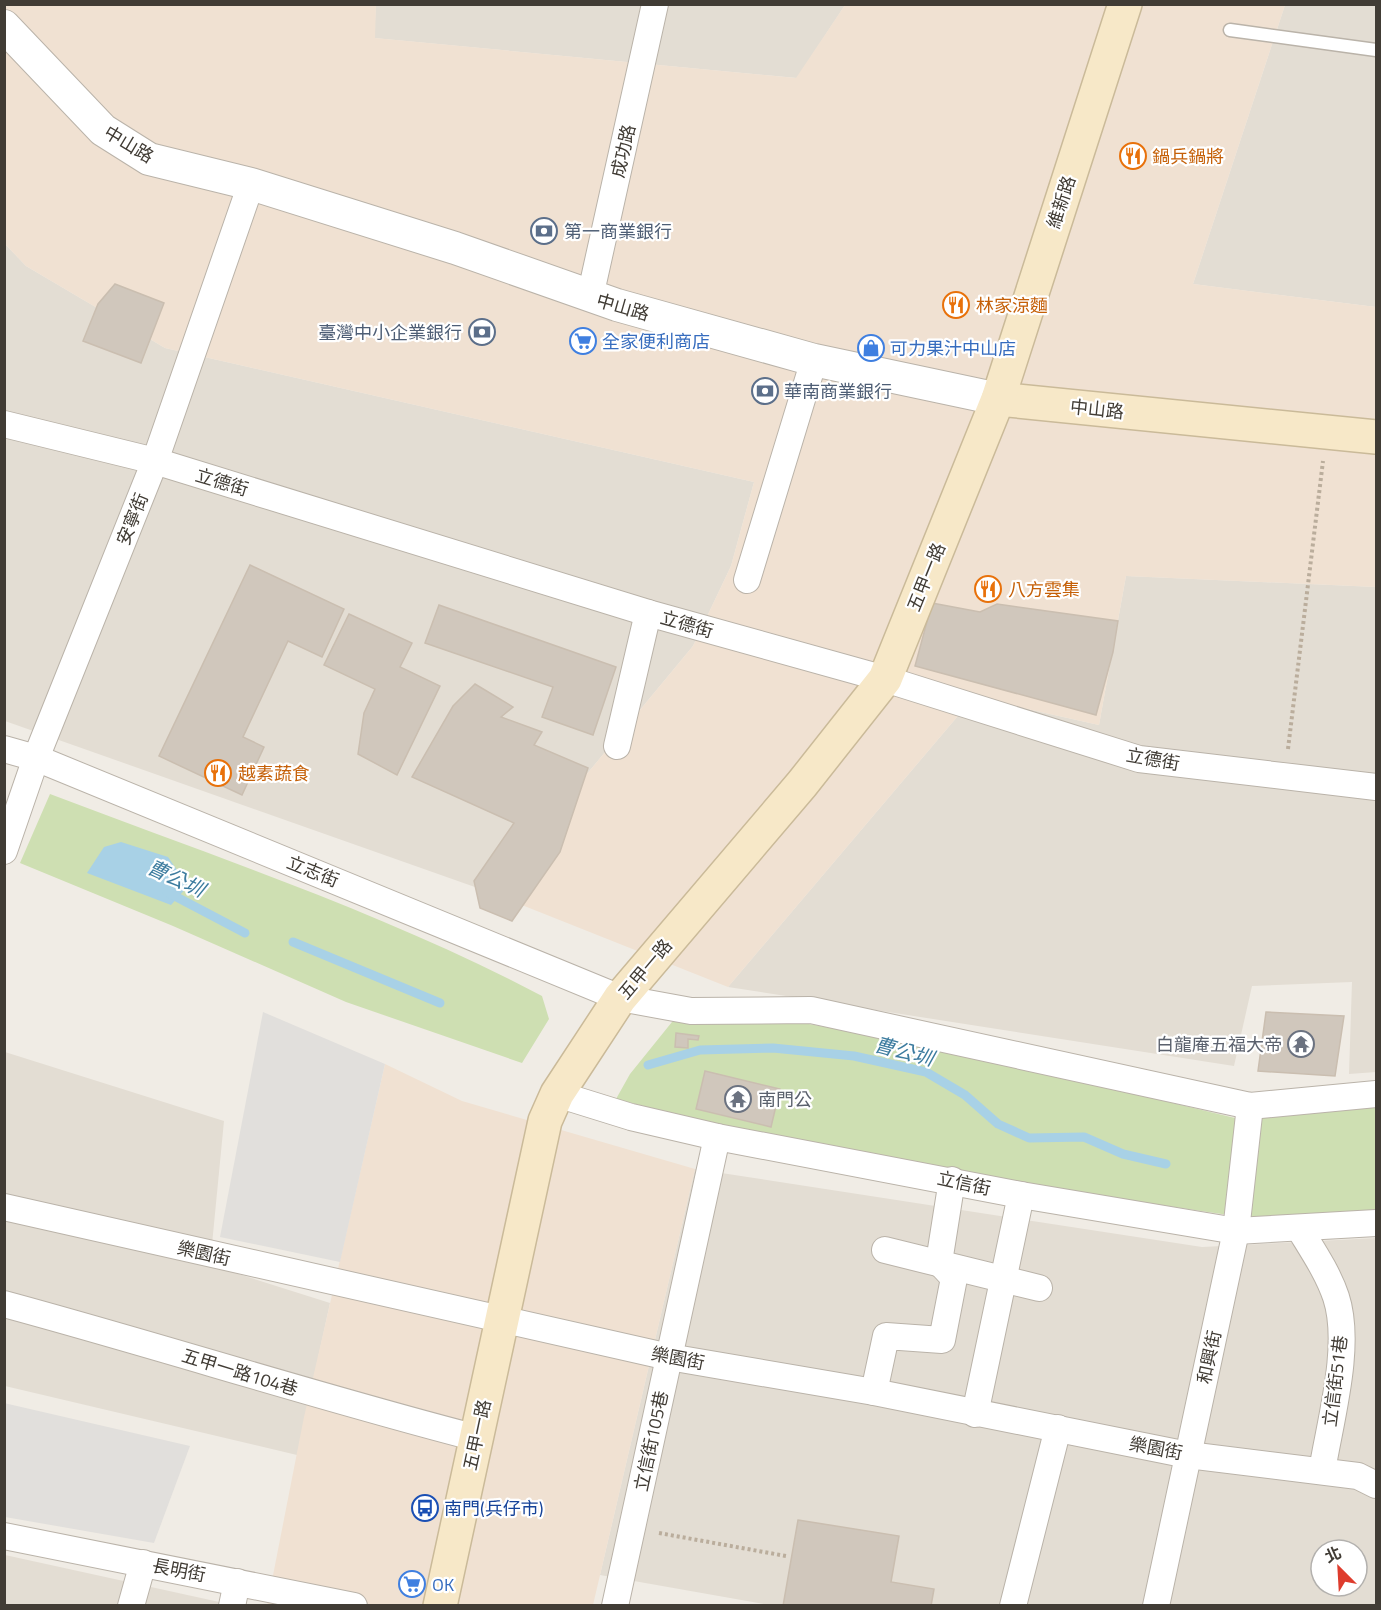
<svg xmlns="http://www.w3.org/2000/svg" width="1381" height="1610" font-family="'Titillium Web','Noto Sans TC',sans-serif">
	<rect width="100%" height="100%" fill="#f0ece5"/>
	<g fill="#e3ddd3" fill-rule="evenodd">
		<path d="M 376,5 L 845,5 L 797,78 L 374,38 Z"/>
		<path d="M 1285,5 L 1376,5 L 1376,307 L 1193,284 Z"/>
		<path d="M 5,244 L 26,266 L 165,348 L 754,482 L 731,566 L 693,646 L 489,892 L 5,721 Z"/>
		<path d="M 1126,576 L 1376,587 L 1376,1072 L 1349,1074 L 1352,982 L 1252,986 L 1234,1066 L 728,987 L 974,697 L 1099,725 Z"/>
		<path d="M 5,1052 L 224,1121 L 210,1265 L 330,1303 L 297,1455 L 5,1386 Z"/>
		<path d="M 695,1169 L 1202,1247 L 1376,1238 L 1376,1605 L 775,1606 L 600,1575 ZM 1321,1550 L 1357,1550 L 1357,1586 L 1321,1586 Z"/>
		<path d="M 5,1555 L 233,1605 L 5,1605 Z"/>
	</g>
	<g fill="#f0e1d2">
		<path d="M 5,5 L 376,5 L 375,38 L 796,78 L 845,5 L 1285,5 L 1193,284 L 1376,307 L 1376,587 L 1126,576 L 1099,725 L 974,697 L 728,987 L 489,892 L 693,646 L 731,566 L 754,482 L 165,348 L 26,266 L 5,244 Z"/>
		<path d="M 385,1064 L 462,1101 L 695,1169 L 593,1605 L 267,1606 L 304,1417 Z"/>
	</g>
	<g fill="#cedfb2">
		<path d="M 50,794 C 215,857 385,913 542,996 L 549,1019 L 522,1063 L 346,1002 L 173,926 L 20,863 Z"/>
		<path d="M 676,1017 L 787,1020 L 957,1051 L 1235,1118 L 1376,1107 L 1376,1210 L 1276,1222 L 1080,1193 L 763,1136 L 616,1099 L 630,1074 Z"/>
	</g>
	<g fill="#e1dfdc">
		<path d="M 263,1012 L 385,1064 L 340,1262 L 220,1237 Z"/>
		<path d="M 4,1403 L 190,1446 L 154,1543 L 5,1517 Z"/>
	</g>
	<path fill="#a8d1e6" d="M 121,842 L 168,857 L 188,886 L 171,905 L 87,873 L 104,847 Z"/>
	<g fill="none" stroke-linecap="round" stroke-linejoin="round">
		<g stroke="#a8d1e6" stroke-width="9">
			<path d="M 167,892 L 245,933"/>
			<path d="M 293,942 L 440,1003"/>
			<path d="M 648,1065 L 700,1050 L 773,1048 L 854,1056 L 926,1072 L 965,1095 L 998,1124 L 1029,1138 L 1084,1137 L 1123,1154 L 1166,1164"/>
		</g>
	</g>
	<g fill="#d0c7bc" stroke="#cabeb0" stroke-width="1.5">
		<path d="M 115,284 L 164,303 L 141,363 L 83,341 L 98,304 Z"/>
		<path d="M 250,565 L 344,609 L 322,657 L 288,641 L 243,737 L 264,747 L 242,795 L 159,756 Z"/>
		<path d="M 932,603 L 980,612 L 997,604 L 1118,621 L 1113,652 L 1096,715 L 915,666 Z"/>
		<path d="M 439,605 L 616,667 L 593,735 L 542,717 L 553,687 L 425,643 Z"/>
		<path d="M 349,614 L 412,643 L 400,667 L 440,686 L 397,775 L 358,754 L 364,713 L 375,689 L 324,665 Z"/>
		<path d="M 475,684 L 513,707 L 501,717 L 542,732 L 534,745 L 588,768 L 560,852 L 512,921 L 480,908 L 474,881 L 514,823 L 412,777 L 453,706 Z"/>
		<path d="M 1266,1012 L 1344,1016 L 1335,1076 L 1258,1071 Z"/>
		<path d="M 676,1033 L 699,1036 L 698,1040 L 688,1039 L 688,1048 L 675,1047 Z"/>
		<path d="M 705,1071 L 780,1089 L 771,1127 L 696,1109 Z"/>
		<path d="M 798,1520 L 899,1536 L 891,1582 L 934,1589 L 931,1606 L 783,1606 Z"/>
	</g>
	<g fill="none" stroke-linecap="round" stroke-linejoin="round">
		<defs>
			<path id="service" d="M 1230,30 L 1376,50"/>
			<g id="minor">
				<path d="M 590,297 L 655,4"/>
				<path d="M 4,424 L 155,461 L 648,613 L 885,679 L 1139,759 L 1376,787"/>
				<path d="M 747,580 L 814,360"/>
				<path d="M 617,746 L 648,613"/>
				<path d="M 4,749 L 36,758 L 620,998 L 691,1011 L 811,1010 L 1250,1106 L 1376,1094"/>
				<path d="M 4,851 L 36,758 L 155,461 L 251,184"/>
				<path d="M 557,1094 L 631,1117 L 717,1137 L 1021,1195 L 1236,1231 L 1376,1223"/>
				<path d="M 4,1207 L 669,1357 L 874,1392 L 1188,1455 L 1358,1476 L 1376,1485"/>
				<path d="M 1299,1228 C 1313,1251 1328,1273 1336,1297 C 1352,1346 1330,1421 1322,1471"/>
				<path d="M 885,1250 L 1039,1288"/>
				<path d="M 4,1304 C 163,1347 318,1397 477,1438"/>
				<path d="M 874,1392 L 886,1336 L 942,1340 L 954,1278 L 939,1262 L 952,1180"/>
				<path d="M 975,1414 L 1021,1195"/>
				<path d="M 4,1536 L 354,1606"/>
				<path d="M 131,1606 L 143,1563"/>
				<path d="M 232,1606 L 237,1582"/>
				<path d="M 615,1606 L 717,1137"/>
				<path d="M 1013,1606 L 1058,1428"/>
				<path d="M 1156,1606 L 1236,1231 L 1250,1106"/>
			</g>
			<path id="tertiary" d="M 4,26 L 103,130 L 149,159 L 251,184 L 455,248 L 617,305 L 814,360 L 998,399"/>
			<g id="secondary">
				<path d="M 998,399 L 1376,437"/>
				<path d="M 440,1606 L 545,1121 L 557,1094 L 620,998 L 802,784 L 885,679 L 998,399 L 1125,4"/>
			</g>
		</defs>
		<use href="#service" stroke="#bab3a9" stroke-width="15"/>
		<use href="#minor" stroke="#bab3a9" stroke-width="28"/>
		<use href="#tertiary" stroke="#bab3a9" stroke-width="34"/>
		<use href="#secondary" stroke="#caba99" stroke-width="36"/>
		<g stroke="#baad9c" stroke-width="4" stroke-dasharray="3 3" stroke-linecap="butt">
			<path d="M 1288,749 L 1323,461"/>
			<path d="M 659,1533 L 786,1556"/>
		</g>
		<use href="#service" stroke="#fff" stroke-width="12"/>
		<use href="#minor" stroke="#fff" stroke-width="26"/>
		<use href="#tertiary" stroke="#fff" stroke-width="32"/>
		<use href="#secondary" stroke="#f7e8c8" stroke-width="33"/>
	</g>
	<defs>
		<symbol id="restaurant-ring" viewBox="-11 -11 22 22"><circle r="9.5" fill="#fff" stroke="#e8710a" stroke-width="1.5"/><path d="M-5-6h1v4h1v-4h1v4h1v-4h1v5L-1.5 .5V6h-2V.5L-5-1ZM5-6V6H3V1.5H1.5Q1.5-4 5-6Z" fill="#e8710a"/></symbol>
		<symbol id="bank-ring" viewBox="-11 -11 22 22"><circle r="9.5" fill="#fff" stroke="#5c6f8a" stroke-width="1.5"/><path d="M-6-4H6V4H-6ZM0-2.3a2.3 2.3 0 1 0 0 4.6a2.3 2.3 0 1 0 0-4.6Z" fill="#5c6f8a"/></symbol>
		<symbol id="supermarket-ring" viewBox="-11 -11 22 22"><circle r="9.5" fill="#fff" stroke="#3f7fe0" stroke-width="1.5"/><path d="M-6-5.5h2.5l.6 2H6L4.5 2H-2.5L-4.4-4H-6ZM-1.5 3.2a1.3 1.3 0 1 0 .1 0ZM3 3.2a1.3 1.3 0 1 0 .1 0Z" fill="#3f7fe0"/></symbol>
		<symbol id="shop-ring" viewBox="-11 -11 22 22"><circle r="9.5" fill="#fff" stroke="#3f7fe0" stroke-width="1.5"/><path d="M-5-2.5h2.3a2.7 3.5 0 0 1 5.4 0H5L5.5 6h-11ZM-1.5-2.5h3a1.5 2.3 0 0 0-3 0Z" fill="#3f7fe0"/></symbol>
		<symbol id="temple-ring" viewBox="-11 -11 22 22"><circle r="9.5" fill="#fff" stroke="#6b7280" stroke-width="1.5"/><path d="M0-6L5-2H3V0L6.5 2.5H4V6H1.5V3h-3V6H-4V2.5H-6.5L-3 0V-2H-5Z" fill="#6b7280"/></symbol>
		<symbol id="bus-ring" viewBox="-11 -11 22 22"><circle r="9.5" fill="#fff" stroke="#1a4fb4" stroke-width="1.5"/><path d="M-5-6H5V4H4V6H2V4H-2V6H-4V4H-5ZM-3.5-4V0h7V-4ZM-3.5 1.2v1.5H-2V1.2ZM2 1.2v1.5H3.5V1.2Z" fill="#1a4fb4"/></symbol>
	</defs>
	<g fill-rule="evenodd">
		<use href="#restaurant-ring" x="1118" y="141" width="30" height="30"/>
		<use href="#bank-ring" x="529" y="216" width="30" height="30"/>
		<use href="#restaurant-ring" x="941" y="290" width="30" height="30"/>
		<use href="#bank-ring" x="467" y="317" width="30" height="30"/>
		<use href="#supermarket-ring" x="568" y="326" width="30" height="30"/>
		<use href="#shop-ring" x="856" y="333" width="30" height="30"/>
		<use href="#bank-ring" x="750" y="376" width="30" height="30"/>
		<use href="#restaurant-ring" x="973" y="574" width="30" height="30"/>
		<use href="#restaurant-ring" x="203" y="758" width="30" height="30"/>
		<use href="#temple-ring" x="1286" y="1029" width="30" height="30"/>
		<use href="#temple-ring" x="723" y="1084" width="30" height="30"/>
		<use href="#bus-ring" x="410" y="1493" width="30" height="30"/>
		<use href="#supermarket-ring" x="397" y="1569" width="30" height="30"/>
	</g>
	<g text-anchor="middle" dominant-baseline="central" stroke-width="4.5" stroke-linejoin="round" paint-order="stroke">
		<g font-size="18" fill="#413c35" stroke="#fff">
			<text transform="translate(129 144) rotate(31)">中山路</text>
			<text transform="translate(623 151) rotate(-77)">成功路</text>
			<text transform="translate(1061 202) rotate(-72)">維新路</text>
			<text transform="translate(623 307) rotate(16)">中山路</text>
			<text transform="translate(1097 409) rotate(6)">中山路</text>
			<text transform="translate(222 482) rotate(17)">立德街</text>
			<text transform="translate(132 519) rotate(-68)">安寧街</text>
			<text transform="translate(926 577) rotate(-68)">五甲一路</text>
			<text transform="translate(687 624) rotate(16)">立德街</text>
			<text transform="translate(1153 759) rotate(10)">立德街</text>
			<text transform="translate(313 871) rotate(22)">立志街</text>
			<text transform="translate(645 969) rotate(-50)">五甲一路</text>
			<text transform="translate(964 1183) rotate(12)">立信街</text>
			<text transform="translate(204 1253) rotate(13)">樂園街</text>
			<text transform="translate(1209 1357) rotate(-78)">和興街</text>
			<text transform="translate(678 1358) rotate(11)">樂園街</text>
			<text transform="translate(240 1372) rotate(17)">五甲一路104巷</text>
			<text transform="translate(1335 1381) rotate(-83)">立信街51巷</text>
			<text transform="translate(477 1435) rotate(-78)">五甲一路</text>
			<text transform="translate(651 1441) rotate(-78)">立信街105巷</text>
			<text transform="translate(1156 1448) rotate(11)">樂園街</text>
			<text transform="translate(179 1570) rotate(11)">長明街</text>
		</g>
		<g font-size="18" fill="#c56008" stroke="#fff" text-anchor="start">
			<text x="1152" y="156">鍋兵鍋將</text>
			<text x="976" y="305">林家涼麵</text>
			<text x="1008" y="589">八方雲集</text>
			<text x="238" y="773">越素蔬食</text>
		</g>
		<g font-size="18" fill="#4e5e75" stroke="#fff" text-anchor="start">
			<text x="564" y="231">第一商業銀行</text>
			<text x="462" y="332" text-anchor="end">臺灣中小企業銀行</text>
			<text x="784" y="391">華南商業銀行</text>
		</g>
		<g font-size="18" fill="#366cbe" stroke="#fff" text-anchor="start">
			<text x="602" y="341">全家便利商店</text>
			<text x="890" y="348">可力果汁中山店</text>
			<text x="432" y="1584">OK</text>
		</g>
		<g font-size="18" fill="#5b616d" stroke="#fff" text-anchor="end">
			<text x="1282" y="1044">白龍庵五福大帝</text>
			<text x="758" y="1099" text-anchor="start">南門公</text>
		</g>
		<g font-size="18" fill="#164399" stroke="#fff" text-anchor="start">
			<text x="444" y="1508">南門(兵仔市)</text>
		</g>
		<g font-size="20" font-style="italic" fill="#3d7c9f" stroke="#fff">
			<text transform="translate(176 878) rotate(25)">曹公圳</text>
			<text transform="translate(904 1051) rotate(15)">曹公圳</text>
		</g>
	</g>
	<rect width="1381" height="1610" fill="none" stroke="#413c35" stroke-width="12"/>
	<g transform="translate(1339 1568) rotate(336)"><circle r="28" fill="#ffffff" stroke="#b3b1ae" stroke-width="1.5"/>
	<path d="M0-4.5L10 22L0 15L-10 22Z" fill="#de3c2d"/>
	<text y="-9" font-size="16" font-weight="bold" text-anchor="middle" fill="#413c35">北</text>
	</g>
</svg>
